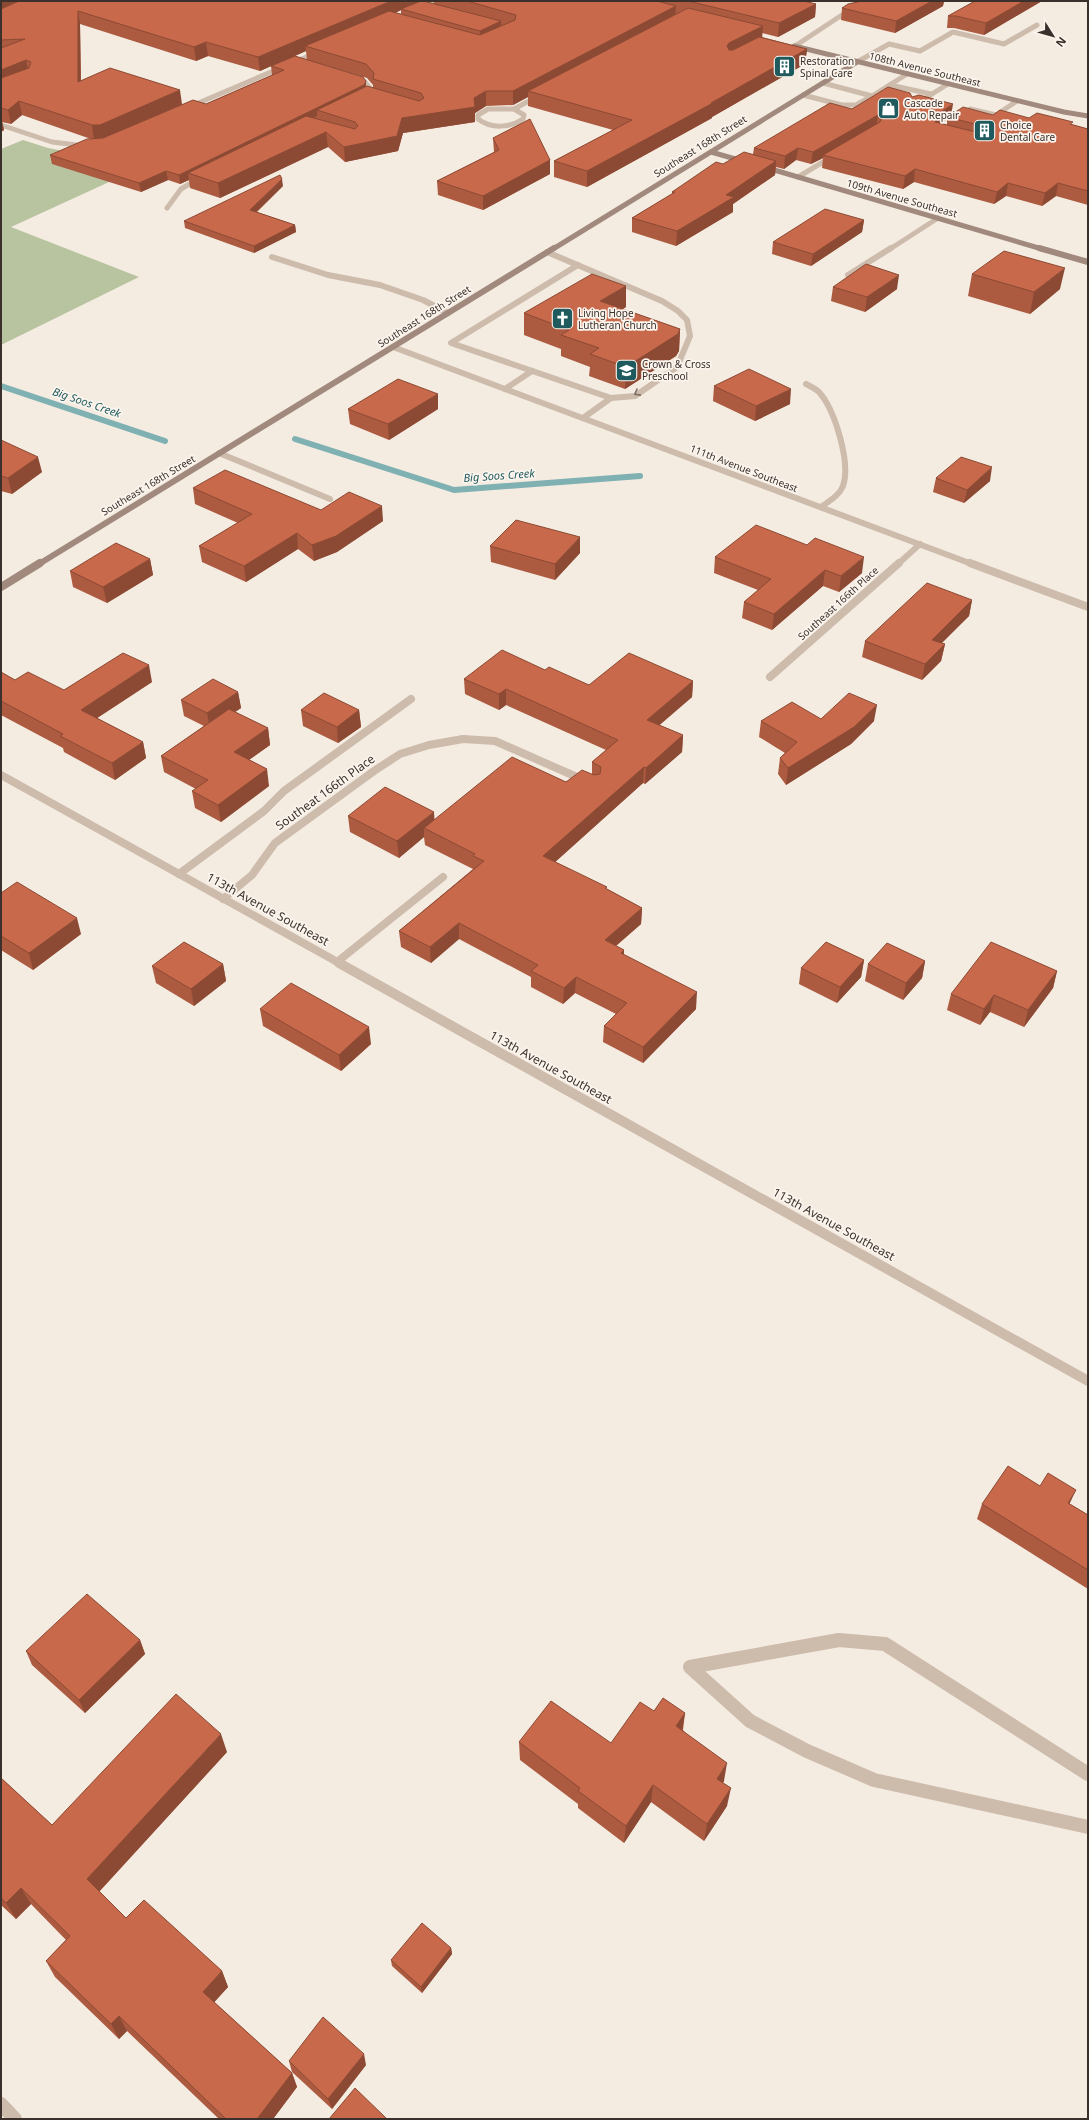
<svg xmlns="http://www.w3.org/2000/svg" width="1089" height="2120" font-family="'Noto Sans',sans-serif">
	<rect width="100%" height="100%" fill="#f4ebe1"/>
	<path fill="#b8c4a0" d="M 23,140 L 48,148 L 144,166 L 11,227 L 139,277 L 1,345 L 1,149 Z"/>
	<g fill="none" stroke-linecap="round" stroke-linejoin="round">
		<g stroke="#7fb0b2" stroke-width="6">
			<path d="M 1,386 L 165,441"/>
			<path d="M 295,439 L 454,490 L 640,476"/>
		</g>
		<g stroke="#cdbbac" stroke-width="5">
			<path d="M 795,46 L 845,13 L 853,12"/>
			<path d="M 857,62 L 889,44 L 920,51 L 953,32 L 1004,44 L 1037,25"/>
			<path d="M 823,83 L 872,96 L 907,74"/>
			<path d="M 890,85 L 931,94"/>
			<path d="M 803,95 L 842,105 L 856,105 L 872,96"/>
			<path d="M 916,104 L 948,84"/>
			<path d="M 488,109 L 514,109 L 524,115 L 523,119 C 510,128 491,129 478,119 L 478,115 Z"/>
			<path d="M 514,109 L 540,95"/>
			<path d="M 959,116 L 970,109 L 996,115 L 1017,101"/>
		</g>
		<g stroke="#cdbbac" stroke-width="6">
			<path d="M 547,252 L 662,301 L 678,311 L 687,320 L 690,336 L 677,367 L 635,396 L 611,398"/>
			<path d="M 272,257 L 328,275 L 380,285 L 423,300 L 448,313"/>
			<path d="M 578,265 L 451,343 L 611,398 L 583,418"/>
			<path d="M 806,384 C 810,386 816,389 819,392 C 835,410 851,463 843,486 C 839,496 829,501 821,507"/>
			<path d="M 505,389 L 532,371"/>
			<path d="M 219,453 L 330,499"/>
		</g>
		<g stroke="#cdbbac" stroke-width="8">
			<path d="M 463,739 L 495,741 L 586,781"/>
			<path d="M 179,874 L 264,811 L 284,791 L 411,699"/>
			<path d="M 337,962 L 443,877"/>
		</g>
		<path stroke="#cdbbac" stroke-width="14" d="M 1088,1774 L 885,1644 L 839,1640 L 690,1667 L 750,1721 L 807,1751 L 874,1780 L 1088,1827"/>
		<g stroke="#cdbbac" stroke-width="5">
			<path d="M 417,8 L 433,1"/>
			<path d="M 353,77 L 365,82 L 370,88 L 369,94 L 365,98"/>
			<path d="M 189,107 L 318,52"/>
			<path d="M 1,125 L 52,142 L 85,146"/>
			<path d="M 798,177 L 833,156"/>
			<path d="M 167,208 L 181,189 L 201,177"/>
			<path d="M 890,249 L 938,218"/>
		</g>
		<g stroke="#cdbbac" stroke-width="6">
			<path d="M 848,275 L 891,248"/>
			<path d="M 393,347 L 972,564"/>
			<path d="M 898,564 L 920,544"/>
		</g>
		<g stroke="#cdbbac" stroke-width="8">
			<path d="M 970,563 L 1088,607"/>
			<path d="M 770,677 L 899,563"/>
			<path d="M 1,775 L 341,964"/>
			<path d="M 223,899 L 252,875 L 275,843 L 374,771 L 400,754 L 429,745 L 463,739"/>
		</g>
		<path stroke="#cdbbac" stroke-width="10" d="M 339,963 L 1088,1381"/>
		<path stroke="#cdbbac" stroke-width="14" d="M 1,2104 L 15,2119"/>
		<g stroke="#a18a7d" stroke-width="5">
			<path d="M 794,46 L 1064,112 L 1088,116"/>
			<path d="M 711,152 L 746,162"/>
			<path d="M 764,167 L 1042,249"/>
			<path d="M 553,249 L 857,62"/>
		</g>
		<g stroke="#a18a7d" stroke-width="6">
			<path d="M 1039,248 L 1088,262"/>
			<path d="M 39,564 L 554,248"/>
		</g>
		<path stroke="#a18a7d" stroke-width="8" d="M 1,587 L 40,563"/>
	</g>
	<g fill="#ac5a40" fill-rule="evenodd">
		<path d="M 1,1 L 434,4 L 434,1 L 804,1 L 816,4 L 815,17 L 778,37 L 762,33 L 762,37 L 807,49 L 805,64 L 712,117 L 712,118 L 587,187 L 554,177 L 554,161 L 613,130 L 528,106 L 528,97 L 513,105 L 486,106 L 475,113 L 475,122 L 403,133 L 398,151 L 345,162 L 328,147 L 220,198 L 190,188 L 189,180 L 180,184 L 168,180 L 141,192 L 52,164 L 50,155 L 91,139 L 22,115 L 11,124 L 2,122 L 4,130 L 1,132 ZM 401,10 L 401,14 L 396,13 ZM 80,24 L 196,61 L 208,56 L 260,71 L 271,66 L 272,75 L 206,104 L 182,104 L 81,81 ZM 306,51 L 307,60 L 367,78 L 373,85 L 373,88 L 366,87 L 295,56 Z"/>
		<path d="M 858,1 L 944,1 L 943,6 L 895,33 L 841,20 L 842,8 L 858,2 Z"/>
		<path d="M 975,1 L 1042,1 L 984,35 L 954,28 L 947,28 L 948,16 Z"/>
		<path d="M 912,97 L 951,115 L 993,115 L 1029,118 L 1073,125 L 1088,129 L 1088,205 L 1056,196 L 1042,206 L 1006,196 L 994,204 L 914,182 L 903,189 L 822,168 L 823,158 L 811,164 L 796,160 L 784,169 L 776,167 L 775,175 L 733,204 L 733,212 L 676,246 L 632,232 L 632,218 L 672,194 L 672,192 L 723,164 L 753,154 L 754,148 L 852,109 ZM 947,119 L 947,125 L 941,123 Z"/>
		<path d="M 493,138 L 550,160 L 550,174 L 483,210 L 438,195 L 437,181 L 494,152 Z"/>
		<path d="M 283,186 L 257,212 L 295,225 L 296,232 L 254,253 L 185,228 L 184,221 Z"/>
		<path d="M 864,220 L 862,232 L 811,266 L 772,254 L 773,242 Z"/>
		<path d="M 972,274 L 1060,289 L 1030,314 L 968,296 Z"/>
		<path d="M 833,287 L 897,289 L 865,312 L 831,301 Z"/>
		<path d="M 626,307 L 623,309 L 680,329 L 679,351 L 676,356 L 625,389 L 589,376 L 590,367 L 561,356 L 561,349 L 524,335 L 524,313 Z"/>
		<path d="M 714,386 L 790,404 L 755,421 L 713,401 Z"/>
		<path d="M 438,394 L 438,409 L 389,440 L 350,424 L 348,409 Z"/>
		<path d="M 1,440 L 42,472 L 12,494 L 1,491 Z"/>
		<path d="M 936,478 L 990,481 L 964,503 L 933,492 Z"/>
		<path d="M 193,488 L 321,510 L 383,521 L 337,552 L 314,561 L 298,549 L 246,582 L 202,562 L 199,546 L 238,523 L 195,504 Z"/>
		<path d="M 490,546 L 580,553 L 555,580 L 491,562 Z"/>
		<path d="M 715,557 L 862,573 L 839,592 L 823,586 L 772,630 L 742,618 L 744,602 L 758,590 L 714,573 Z"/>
		<path d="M 150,559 L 153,575 L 107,603 L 73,587 L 70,571 Z"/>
		<path d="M 972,600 L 969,616 L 941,643 L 945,644 L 941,661 L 922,680 L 862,657 L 865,641 Z"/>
		<path d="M 545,670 L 589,685 L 693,681 L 692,697 L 659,725 L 683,735 L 682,752 L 645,784 L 643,783 L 555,862 L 607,889 L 642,908 L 641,924 L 616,946 L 624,950 L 624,955 L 696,1009 L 643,1063 L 603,1042 L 604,1026 L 616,1014 L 575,993 L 563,1004 L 531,987 L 531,977 L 459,939 L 431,963 L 401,947 L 399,931 L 473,869 L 425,845 L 424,837 L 399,858 L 350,832 L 348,816 L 434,820 L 592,774 L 592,762 L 606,750 L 506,705 L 499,710 L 465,694 L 464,679 Z"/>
		<path d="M 1,672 L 15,680 L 64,690 L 152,682 L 97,718 L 143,742 L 146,758 L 115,780 L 64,752 L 63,748 L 1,715 Z"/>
		<path d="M 238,692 L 241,708 L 235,712 L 268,728 L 270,745 L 249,760 L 269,786 L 221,822 L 195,808 L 192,791 L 196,789 L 164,772 L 161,756 L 204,726 L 184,716 L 181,700 Z"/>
		<path d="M 301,710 L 359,710 L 361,727 L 338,743 L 303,726 Z"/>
		<path d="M 821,719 L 874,721 L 851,744 L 786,785 L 778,774 L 780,758 L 785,753 L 759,737 L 761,721 Z"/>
		<path d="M 1,893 L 81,934 L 33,970 L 1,950 Z"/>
		<path d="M 864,960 L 861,977 L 837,1003 L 799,984 L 801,968 Z"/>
		<path d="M 925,961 L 922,978 L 903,1000 L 865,981 L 868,964 Z"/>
		<path d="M 223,964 L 226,981 L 194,1006 L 156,983 L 152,966 Z"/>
		<path d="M 1057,971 L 1053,988 L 1024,1027 L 990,1012 L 980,1025 L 947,1010 L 951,994 Z"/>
		<path d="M 260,1009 L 371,1044 L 341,1071 L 263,1026 Z"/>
		<path d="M 982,1504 L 1070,1504 L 1088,1515 L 1088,1589 L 977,1519 Z"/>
		<path d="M 140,1640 L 145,1654 L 85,1713 L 32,1665 L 26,1651 Z"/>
		<path d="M 654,1711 L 685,1713 L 683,1730 L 724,1781 L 723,1783 L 727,1806 L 704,1841 L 651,1802 L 624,1843 L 578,1808 L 578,1804 L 520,1760 L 519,1742 L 611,1743 Z"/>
		<path d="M 227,1752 L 99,1892 L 126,1918 L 222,1971 L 228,1987 L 214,2002 L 292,2073 L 297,2087 L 273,2119 L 219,2119 L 127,2031 L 119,2039 L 55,1977 L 46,1961 L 66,1940 L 31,1904 L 16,1919 L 1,1905 L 1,1778 L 52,1825 Z"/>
		<path d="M 451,1948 L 452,1954 L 422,1993 L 392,1966 L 391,1960 Z"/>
		<path d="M 289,2061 L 366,2065 L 332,2109 L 292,2072 Z"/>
	</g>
	<g fill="#8c4a34">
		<path d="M 1,1 L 34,1 L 1,15 Z"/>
		<path d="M 391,1 L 423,1 L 401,9 L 401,10 L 313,48 L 305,46 L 306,51 L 260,71 L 258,57 Z"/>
		<path d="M 932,1 L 944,1 L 943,6 L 895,33 L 896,21 Z"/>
		<path d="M 1024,1 L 1042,1 L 984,35 L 986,23 Z"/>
		<path d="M 816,4 L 815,17 L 778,37 L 779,23 Z"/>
		<path d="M 676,6 L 675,19 L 528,91 L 528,97 L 513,105 L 513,91 Z"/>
		<path d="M 78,11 L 80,24 L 81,97 L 78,82 Z"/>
		<path d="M 501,21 L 501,31 L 481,41 L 480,31 Z"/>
		<path d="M 763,26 L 762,41 L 728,58 L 727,46 L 729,43 Z"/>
		<path d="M 206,42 L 208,56 L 196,61 L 194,47 Z"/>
		<path d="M 807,49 L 805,64 L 712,117 L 712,118 L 587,187 L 587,171 Z"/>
		<path d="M 26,60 L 29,74 L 1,85 L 1,70 Z"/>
		<path d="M 366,81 L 366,89 L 317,110 L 317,116 L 197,176 L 188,173 L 189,180 L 180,184 L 179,175 Z"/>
		<path d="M 180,90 L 182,104 L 102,139 L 94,140 L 92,125 Z"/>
		<path d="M 486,91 L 486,106 L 475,113 L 475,122 L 403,133 L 398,151 L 345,162 L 344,147 L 402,118 L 474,98 Z"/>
		<path d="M 19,101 L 22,115 L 11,124 L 8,110 Z"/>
		<path d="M 953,104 L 951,116 L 948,117 L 947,119 L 934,128 L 935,116 Z"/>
		<path d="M 878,115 L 876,127 L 823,155 L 823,158 L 811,164 L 813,152 Z"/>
		<path d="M 1,116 L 4,130 L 1,132 Z"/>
		<path d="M 326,132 L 328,147 L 220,198 L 218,183 Z"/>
		<path d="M 798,148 L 796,160 L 784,169 L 785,156 Z"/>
		<path d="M 550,160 L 550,174 L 483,210 L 483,196 Z"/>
		<path d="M 776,161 L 775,175 L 733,204 L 733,212 L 676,246 L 677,231 L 726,195 Z"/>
		<path d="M 915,169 L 914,182 L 903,189 L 905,176 Z"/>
		<path d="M 166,171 L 168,180 L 141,192 L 139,183 Z"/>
		<path d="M 282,179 L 283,186 L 251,217 L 250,210 Z"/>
		<path d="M 1008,183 L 1006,196 L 994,204 L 997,192 Z"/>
		<path d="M 1058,183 L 1056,196 L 1042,206 L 1045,193 Z"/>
		<path d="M 864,220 L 862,232 L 811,266 L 813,254 Z"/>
		<path d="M 295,225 L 296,232 L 254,253 L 254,246 Z"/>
		<path d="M 1065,268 L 1060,289 L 1030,314 L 1034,292 Z"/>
		<path d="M 899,275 L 897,289 L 865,312 L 867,297 Z"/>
		<path d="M 626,286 L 626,307 L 599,323 L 600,301 Z"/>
		<path d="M 680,329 L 679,351 L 676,356 L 625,389 L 626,367 Z"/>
		<path d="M 791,389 L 790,404 L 755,421 L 756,406 Z"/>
		<path d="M 438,394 L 438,409 L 389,440 L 388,424 Z"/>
		<path d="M 38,457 L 42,472 L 12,494 L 8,478 Z"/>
		<path d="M 992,467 L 990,481 L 964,503 L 967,490 Z"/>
		<path d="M 382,506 L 383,521 L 337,552 L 314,561 L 312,545 Z"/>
		<path d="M 297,533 L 298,549 L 246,582 L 244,566 Z"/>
		<path d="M 580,537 L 580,553 L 555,580 L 555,564 Z"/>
		<path d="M 864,557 L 862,573 L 839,592 L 841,576 Z"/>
		<path d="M 150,559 L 153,575 L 107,603 L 103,587 Z"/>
		<path d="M 825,570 L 823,586 L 772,630 L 774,614 Z"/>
		<path d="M 972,600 L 969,616 L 929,656 L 932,640 Z"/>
		<path d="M 945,644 L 941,661 L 922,680 L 925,664 Z"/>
		<path d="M 149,665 L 152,682 L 85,726 L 81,710 Z"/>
		<path d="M 693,681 L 692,697 L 647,736 L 647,720 Z"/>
		<path d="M 506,689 L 506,705 L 499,710 L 499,694 Z"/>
		<path d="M 238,692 L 241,708 L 210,729 L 207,713 Z"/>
		<path d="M 877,705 L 874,721 L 851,744 L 786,785 L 788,768 Z"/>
		<path d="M 359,710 L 361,727 L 338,743 L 337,727 Z"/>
		<path d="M 268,728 L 270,745 L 236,769 L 234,752 Z"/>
		<path d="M 683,735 L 682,752 L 645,784 L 646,768 Z"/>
		<path d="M 143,742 L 146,758 L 115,780 L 112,763 Z"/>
		<path d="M 644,767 L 643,783 L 543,873 L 543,856 Z"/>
		<path d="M 267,769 L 269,786 L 221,822 L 218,805 Z"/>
		<path d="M 434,812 L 435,828 L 424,828 L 424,837 L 399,858 L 397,841 Z"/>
		<path d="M 642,908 L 641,924 L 604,956 L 605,940 Z"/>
		<path d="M 77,918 L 81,934 L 33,970 L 29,953 Z"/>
		<path d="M 459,923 L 459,939 L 431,963 L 430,947 Z"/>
		<path d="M 624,950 L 623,966 L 621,953 Z"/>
		<path d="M 864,960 L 861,977 L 837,1003 L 840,987 Z"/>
		<path d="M 925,961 L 922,978 L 903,1000 L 906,983 Z"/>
		<path d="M 223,964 L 226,981 L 194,1006 L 191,989 Z"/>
		<path d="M 1057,971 L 1053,988 L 1024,1027 L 1028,1010 Z"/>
		<path d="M 576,977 L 575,993 L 563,1004 L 564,988 Z"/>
		<path d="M 697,992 L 696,1009 L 643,1063 L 643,1047 Z"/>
		<path d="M 994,995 L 990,1012 L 980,1025 L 984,1009 Z"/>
		<path d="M 369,1027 L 371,1044 L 341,1071 L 339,1055 Z"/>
		<path d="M 1076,1490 L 1069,1505 L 1068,1503 Z"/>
		<path d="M 140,1640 L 145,1654 L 85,1713 L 79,1700 Z"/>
		<path d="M 685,1713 L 682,1731 L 676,1726 Z"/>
		<path d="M 221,1734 L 227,1752 L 95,1896 L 87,1879 Z"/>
		<path d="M 727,1763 L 724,1781 L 714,1796 L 717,1779 Z"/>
		<path d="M 653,1785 L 651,1802 L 624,1843 L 626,1826 Z"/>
		<path d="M 731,1788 L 727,1806 L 704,1841 L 707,1824 Z"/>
		<path d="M 21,1888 L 31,1904 L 16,1919 L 6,1903 Z"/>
		<path d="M 451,1948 L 452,1954 L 422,1993 L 421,1987 Z"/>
		<path d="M 222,1971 L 228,1987 L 210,2007 L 203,1992 Z"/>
		<path d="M 119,2016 L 127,2031 L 119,2039 L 111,2024 Z"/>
		<path d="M 364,2054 L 366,2065 L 332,2109 L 328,2099 Z"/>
		<path d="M 292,2073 L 297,2087 L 273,2119 L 257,2119 Z"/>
	</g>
	<g fill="#c8694b" stroke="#8c4a34">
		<path d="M 19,1 L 391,1 L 258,57 L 206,42 L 194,47 L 78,11 L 78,82 L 110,68 L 180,90 L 100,125 L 92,125 L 19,101 L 8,110 L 1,108 L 1,78 L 29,68 L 31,62 L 26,60 L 1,70 L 1,48 L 25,39 L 1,40 L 1,9 Z"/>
		<path d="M 421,1 L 423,1 L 501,21 L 480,31 L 401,9 Z"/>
		<path d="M 467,1 L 657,1 L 676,6 L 513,91 L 486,91 L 474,98 L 475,107 L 402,118 L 397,136 L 344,147 L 326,132 L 218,183 L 188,173 L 306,116 L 355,129 L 358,126 L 355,122 L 317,110 L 367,86 L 419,101 L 424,98 L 421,93 L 373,79 L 374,73 L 366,64 L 305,46 L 389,11 L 480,35 L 515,20 L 516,15 Z"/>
		<path d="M 688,1 L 804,1 L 816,4 L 779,23 Z"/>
		<path d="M 862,1 L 932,1 L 896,21 L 842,8 L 848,4 Z"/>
		<path d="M 975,1 L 1024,1 L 986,23 L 956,16 L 948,16 Z"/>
		<path d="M 688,8 L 763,26 L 729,43 L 727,46 L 729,50 L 733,50 L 759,37 L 807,49 L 711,103 L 713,103 L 587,171 L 554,161 L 632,120 L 528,91 Z"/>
		<path d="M 295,56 L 363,77 L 366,81 L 364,85 L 179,175 L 166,171 L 139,183 L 50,155 L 87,139 L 103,138 L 193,100 L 206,104 L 284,70 L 271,66 Z"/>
		<path d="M 888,87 L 910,93 L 912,97 L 919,95 L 953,104 L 935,116 L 935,122 L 988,135 L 993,133 L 990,128 L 948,117 L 963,107 L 993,115 L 1000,110 L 1029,118 L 1037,113 L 1073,122 L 1070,124 L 1088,129 L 1088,191 L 1058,183 L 1045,193 L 1008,183 L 997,192 L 915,169 L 905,176 L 823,155 L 880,122 L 882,118 L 878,115 L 813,152 L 798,148 L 785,156 L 754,148 L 830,103 L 852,109 Z"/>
		<path d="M 530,119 L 550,160 L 483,196 L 437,181 L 499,150 L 493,138 Z"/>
		<path d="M 744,152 L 776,161 L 726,195 L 734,197 L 677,231 L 632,218 L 675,192 L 672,192 L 716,162 L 723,164 Z"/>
		<path d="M 280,175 L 282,179 L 250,210 L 295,225 L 254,246 L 184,221 Z"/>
		<path d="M 825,209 L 864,220 L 813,254 L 773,242 Z"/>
		<path d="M 1004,251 L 1065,268 L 1034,292 L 972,274 Z"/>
		<path d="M 866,264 L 899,275 L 867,297 L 833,287 Z"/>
		<path d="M 592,274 L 626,286 L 600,301 L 680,329 L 678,334 L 626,367 L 590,354 L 599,348 L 561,335 L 569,330 L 524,313 Z"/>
		<path d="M 749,369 L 791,389 L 756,406 L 714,386 Z"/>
		<path d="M 398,379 L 438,394 L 388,424 L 348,409 Z"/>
		<path d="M 1,440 L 38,457 L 8,478 L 1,476 Z"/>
		<path d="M 961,457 L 992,467 L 967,490 L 936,478 Z"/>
		<path d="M 225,470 L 321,510 L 349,492 L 382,506 L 336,536 L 312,545 L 297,533 L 244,566 L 199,546 L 252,514 L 193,488 Z"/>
		<path d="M 516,520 L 580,537 L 555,564 L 490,546 Z"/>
		<path d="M 756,525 L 807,545 L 815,538 L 864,557 L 841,576 L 825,570 L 774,614 L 744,602 L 771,579 L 715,557 Z"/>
		<path d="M 116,543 L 150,559 L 103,587 L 70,571 Z"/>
		<path d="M 927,583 L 972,600 L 932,640 L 945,644 L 925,664 L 865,641 Z"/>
		<path d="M 502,650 L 545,670 L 549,667 L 589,685 L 629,653 L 693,681 L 647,720 L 683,735 L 646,768 L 644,767 L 543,856 L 607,887 L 605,888 L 642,908 L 605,940 L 624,950 L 621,953 L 697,992 L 643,1047 L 604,1026 L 627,1003 L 576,977 L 564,988 L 531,971 L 538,965 L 459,923 L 430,947 L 399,931 L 484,861 L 473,856 L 475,854 L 424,828 L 512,757 L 566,782 L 582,770 L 594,775 L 600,774 L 601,767 L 592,762 L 618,740 L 506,689 L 499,694 L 464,679 Z"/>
		<path d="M 123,653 L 149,665 L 81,710 L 143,742 L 112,763 L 60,736 L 63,734 L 1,701 L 1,672 L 15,680 L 28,672 L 64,690 Z"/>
		<path d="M 213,679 L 238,692 L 207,713 L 181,700 Z"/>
		<path d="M 324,693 L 359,710 L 337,727 L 301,710 Z"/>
		<path d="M 849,693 L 877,705 L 854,727 L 788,768 L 780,758 L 797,742 L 761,721 L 792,702 L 821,719 Z"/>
		<path d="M 229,709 L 268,728 L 234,752 L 267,769 L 218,805 L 192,791 L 208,780 L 161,756 Z"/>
		<path d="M 385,787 L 434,812 L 397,841 L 348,816 Z"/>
		<path d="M 17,882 L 77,918 L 29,953 L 1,936 L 1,893 Z"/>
		<path d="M 184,942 L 223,964 L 191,989 L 152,966 Z"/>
		<path d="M 826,942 L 864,960 L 840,987 L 801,968 Z"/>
		<path d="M 991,942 L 1057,971 L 1028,1010 L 994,995 L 984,1009 L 951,994 Z"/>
		<path d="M 887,943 L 925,961 L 906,983 L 868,964 Z"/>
		<path d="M 291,983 L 369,1027 L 339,1055 L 260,1009 Z"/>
		<path d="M 1008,1466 L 1040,1486 L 1048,1473 L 1076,1490 L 1068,1503 L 1088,1515 L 1088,1570 L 982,1504 Z"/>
		<path d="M 87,1594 L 140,1640 L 79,1700 L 26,1651 Z"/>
		<path d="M 176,1694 L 221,1734 L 87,1879 L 126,1918 L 144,1900 L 222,1971 L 203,1992 L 292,2073 L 257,2119 L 226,2119 L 119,2016 L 111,2024 L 46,1961 L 70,1936 L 21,1888 L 6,1903 L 1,1898 L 1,1778 L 52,1825 Z"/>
		<path d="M 663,1698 L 685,1713 L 676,1726 L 727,1763 L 717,1779 L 731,1788 L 707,1824 L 653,1785 L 626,1826 L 578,1791 L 580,1788 L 519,1742 L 551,1701 L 611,1743 L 640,1702 L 654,1711 Z"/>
		<path d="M 422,1923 L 451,1948 L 421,1987 L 391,1960 Z"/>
		<path d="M 323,2017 L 364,2054 L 328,2099 L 289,2061 Z"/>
		<path d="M 355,2088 L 387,2119 L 329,2119 Z"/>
	</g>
	<defs><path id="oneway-chevron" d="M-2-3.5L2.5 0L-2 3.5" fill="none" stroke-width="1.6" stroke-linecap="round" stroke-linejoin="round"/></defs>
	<use stroke="#7d6f65" href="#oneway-chevron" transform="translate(637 393) rotate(151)"/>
	<defs>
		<symbol id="building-square" viewBox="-11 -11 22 22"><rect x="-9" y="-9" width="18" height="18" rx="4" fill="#1f5a5e" stroke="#fbf5ee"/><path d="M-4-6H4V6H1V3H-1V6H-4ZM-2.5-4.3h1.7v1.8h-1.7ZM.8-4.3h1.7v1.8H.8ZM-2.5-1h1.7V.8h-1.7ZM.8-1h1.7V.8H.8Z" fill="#fff"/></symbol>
		<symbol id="shop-square" viewBox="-11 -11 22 22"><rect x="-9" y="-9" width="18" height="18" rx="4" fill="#1f5a5e" stroke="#fbf5ee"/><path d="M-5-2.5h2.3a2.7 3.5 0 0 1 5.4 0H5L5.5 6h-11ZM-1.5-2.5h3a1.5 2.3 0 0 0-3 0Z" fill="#fff"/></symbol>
		<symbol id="church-square" viewBox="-11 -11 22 22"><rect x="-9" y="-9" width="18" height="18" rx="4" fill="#1f5a5e" stroke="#fbf5ee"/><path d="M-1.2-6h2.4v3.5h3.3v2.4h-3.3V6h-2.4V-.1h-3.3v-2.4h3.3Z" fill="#fff"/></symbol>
		<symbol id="school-square" viewBox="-11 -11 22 22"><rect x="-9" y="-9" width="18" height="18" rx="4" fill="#1f5a5e" stroke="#fbf5ee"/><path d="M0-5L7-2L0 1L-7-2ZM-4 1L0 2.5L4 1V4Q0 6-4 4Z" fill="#fff"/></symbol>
	</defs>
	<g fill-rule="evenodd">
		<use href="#building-square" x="772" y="54" width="25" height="25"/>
		<use href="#shop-square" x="876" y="96" width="25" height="25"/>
		<use href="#building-square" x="972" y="118" width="25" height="25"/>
		<use href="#church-square" x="550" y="306" width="25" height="25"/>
		<use href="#school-square" x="614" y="358" width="25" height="25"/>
	</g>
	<g text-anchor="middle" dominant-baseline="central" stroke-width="3.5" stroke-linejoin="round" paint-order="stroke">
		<g font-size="10" fill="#3b302b" stroke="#fbf5ee" text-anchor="start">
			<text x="800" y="61">Restoration<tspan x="800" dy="12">Spinal Care</tspan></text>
			<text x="904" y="103">Cascade<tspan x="904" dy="12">Auto Repair</tspan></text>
			<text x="1000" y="125">Choice<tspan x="1000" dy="12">Dental Care</tspan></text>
			<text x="578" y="313">Living Hope<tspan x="578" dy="12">Lutheran Church</tspan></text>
			<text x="642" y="364">Crown &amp; Cross<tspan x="642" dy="12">Preschool</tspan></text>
		</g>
		<g font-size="10" fill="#3b302b" stroke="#fbf5ee">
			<text transform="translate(925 69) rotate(14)">108th Avenue Southeast</text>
			<text transform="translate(700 146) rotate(-32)">Southeast 168th Street</text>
			<text transform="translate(902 198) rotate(16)">109th Avenue Southeast</text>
			<text transform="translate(424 316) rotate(-32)">Southeast 168th Street</text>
			<text transform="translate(744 468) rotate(21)">111th Avenue Southeast</text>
			<text transform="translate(148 485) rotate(-31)">Southeast 168th Street</text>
			<text transform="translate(838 603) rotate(-42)">Southeast 166th Place</text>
		</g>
		<g font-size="11" font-style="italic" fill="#1f5a5e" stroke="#fbf5ee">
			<text transform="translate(87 402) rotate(19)">Big Soos Creek</text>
			<text transform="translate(499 475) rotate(-4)">Big Soos Creek</text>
		</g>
		<g font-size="12" fill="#3b302b" stroke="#fbf5ee">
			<text transform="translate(325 792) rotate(-36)">Southeat 166th Place</text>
			<text transform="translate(268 909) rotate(29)">113th Avenue Southeast</text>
			<text transform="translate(551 1067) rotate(29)">113th Avenue Southeast</text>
			<text transform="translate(834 1224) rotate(29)">113th Avenue Southeast</text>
		</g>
	</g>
	<rect width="1089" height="2120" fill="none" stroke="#3b302b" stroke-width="4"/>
	<g transform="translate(1053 36) rotate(127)" stroke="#fbf5ee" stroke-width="3" paint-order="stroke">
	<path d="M0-3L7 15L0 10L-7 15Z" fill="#3b302b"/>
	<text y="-6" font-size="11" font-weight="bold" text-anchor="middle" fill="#3b302b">N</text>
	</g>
</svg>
